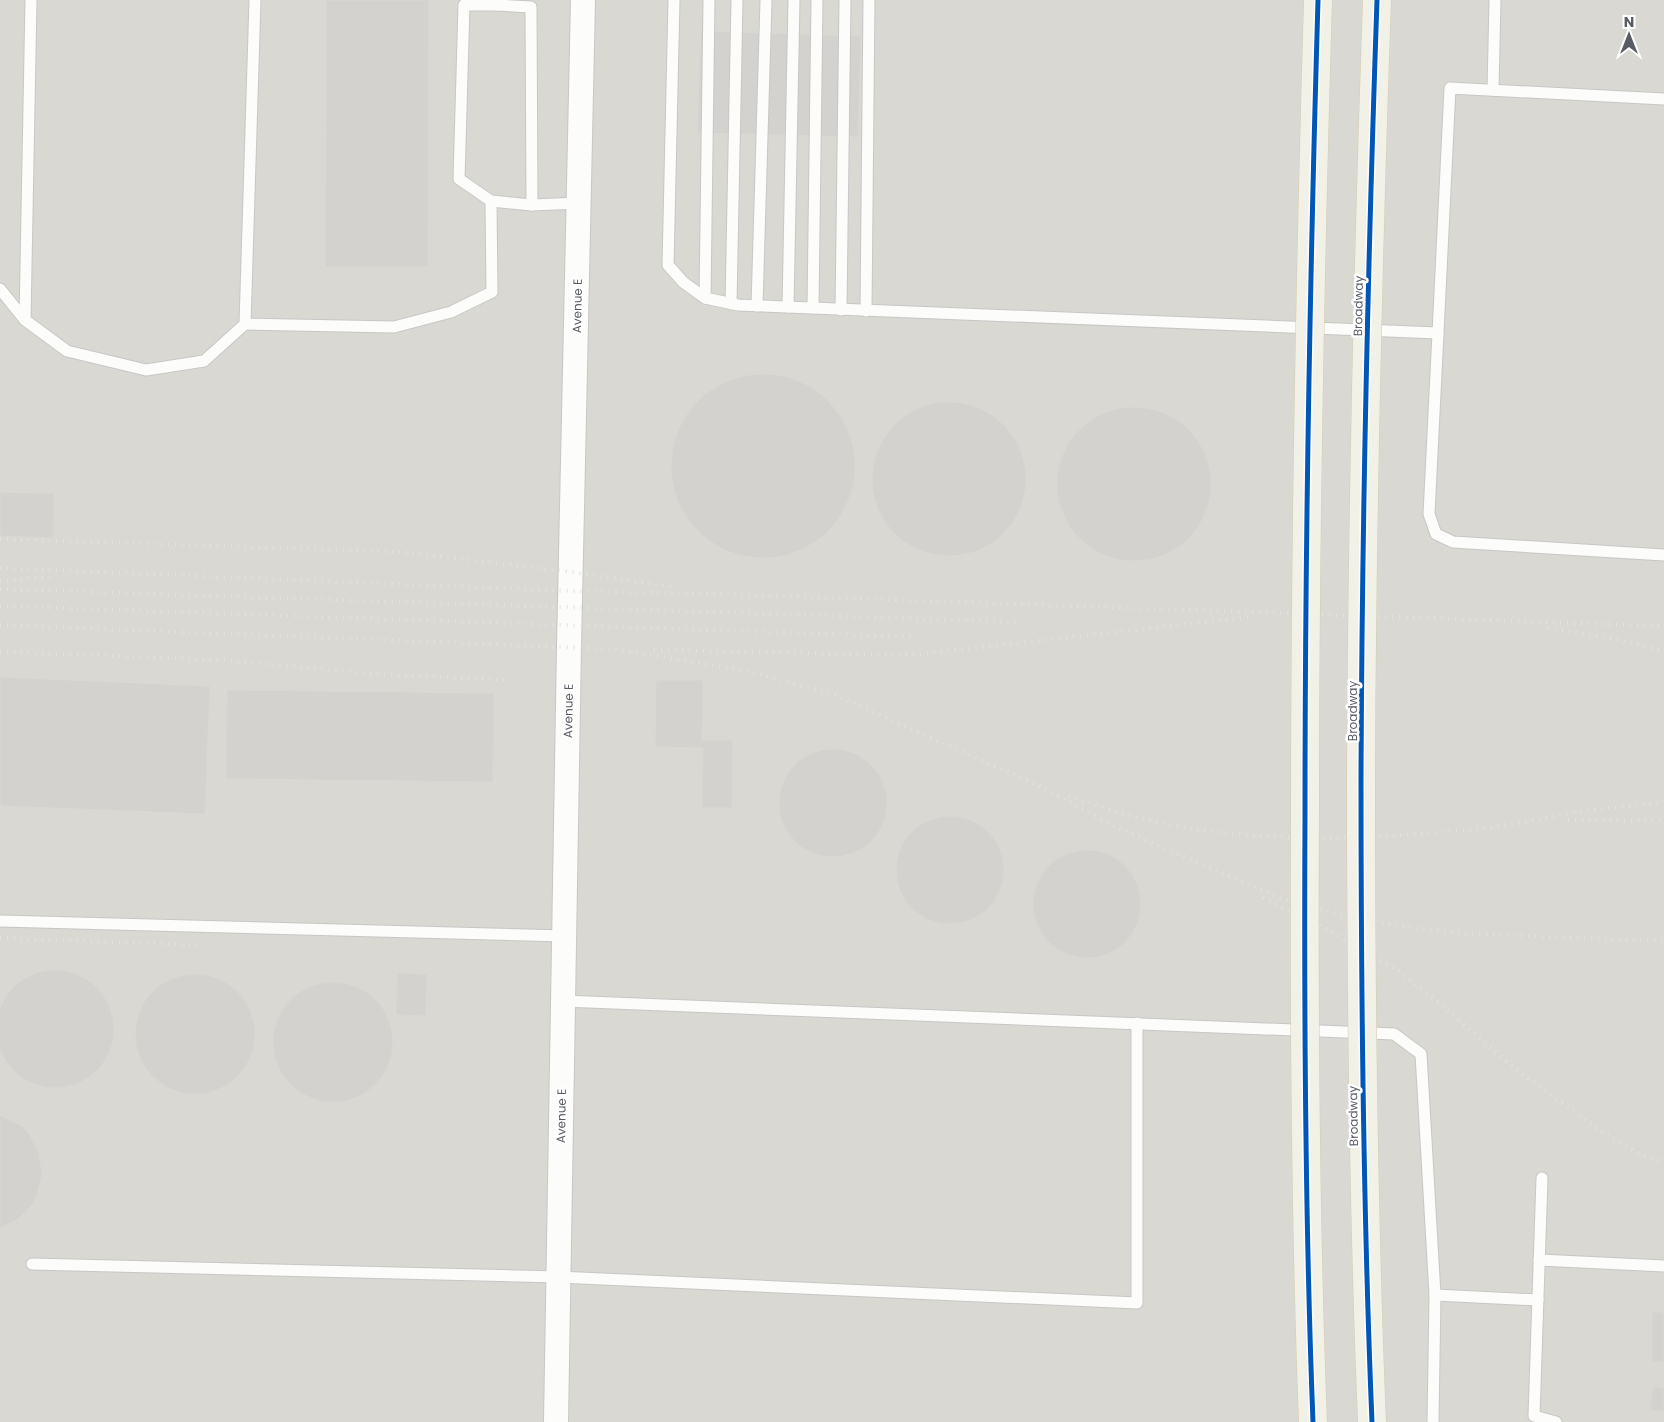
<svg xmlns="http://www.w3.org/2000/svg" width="1664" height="1422" font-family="Poppins,sans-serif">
	<rect width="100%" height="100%" fill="#eae9e4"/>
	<rect fill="#dad8d3" x="0" y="0" width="1664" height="1422"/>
	<g fill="#d4d2cf" stroke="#dad8d3">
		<path d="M 326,0 L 429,0 L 428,267 L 325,267 Z"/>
		<path d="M 701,31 L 861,36 L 858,137 L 697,133 Z"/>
		<circle cx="763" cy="466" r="92"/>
		<circle cx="949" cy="479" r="77"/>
		<circle cx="1134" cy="484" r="77"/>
		<path d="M 0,492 L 54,493 L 53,538 L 0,536 Z"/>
		<path d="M 0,677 L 210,686 L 205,814 L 0,806 Z"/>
		<path d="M 656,680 L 703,680 L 702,740 L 733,740 L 732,808 L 702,808 L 703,748 L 655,747 Z"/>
		<path d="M 227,690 L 494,693 L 493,782 L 226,779 Z"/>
		<circle cx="833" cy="803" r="54"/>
		<circle cx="950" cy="870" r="54"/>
		<circle cx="1087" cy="904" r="54"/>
		<circle cx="55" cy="1029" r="59"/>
		<path d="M 397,973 L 427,974 L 426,1016 L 396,1015 Z"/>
		<circle cx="195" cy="1034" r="60"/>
		<circle cx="333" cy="1042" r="60"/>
		<path d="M 0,1115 L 22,1126 L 29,1134 L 39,1153 L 42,1174 L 37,1195 L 32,1205 L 17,1220 L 0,1228 Z"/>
		<rect x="1652" y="1312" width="12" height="50"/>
		<path d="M 1653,1387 L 1664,1388 L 1664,1412 L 1650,1410 Z"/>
	</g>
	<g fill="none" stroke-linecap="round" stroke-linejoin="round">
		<defs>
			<g id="lane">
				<path d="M 255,0 L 245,324 L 394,327 L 451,312 L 492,292 L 491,201 L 459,179 L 464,5 L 496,5 L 496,0"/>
				<path d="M 674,0 L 668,265 L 683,282 L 705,298 L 738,305 L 1438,333 L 1450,88 L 1664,99"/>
				<path d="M 496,5 L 531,7 L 532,205 L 579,203"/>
				<path d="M 1493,90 L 1495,0"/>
				<path d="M 491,201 L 532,205"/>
				<path d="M 0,289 L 25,320 L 67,351 L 146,370 L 204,361 L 245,324"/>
				<path d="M 705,298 L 709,0"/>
				<path d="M 731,304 L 737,0"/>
				<path d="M 757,306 L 766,0"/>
				<path d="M 788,307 L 794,0"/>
				<path d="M 813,308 L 817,0"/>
				<path d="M 841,310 L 845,0"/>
				<path d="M 866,311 L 869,0"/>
				<path d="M 25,320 L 31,0"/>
				<path d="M 1438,333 L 1429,514 L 1436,534 L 1453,542 L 1664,555"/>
				<path d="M 0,921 L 565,936"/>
				<path d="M 563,1001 L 1394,1034 L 1421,1054 L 1435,1295 L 1538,1300"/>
				<path d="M 1542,1178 L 1534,1416 L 1556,1422"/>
				<path d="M 1539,1260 L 1664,1266"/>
				<path d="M 32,1264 L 558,1277 L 1137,1303 L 1137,1023"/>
				<path d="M 1433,1422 L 1435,1295"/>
			</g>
			<path id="street" d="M 556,1422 L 569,646 L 583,0"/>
		</defs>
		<use href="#lane" stroke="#c6c7c6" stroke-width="13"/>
		<use href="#street" stroke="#c6c7c6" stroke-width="26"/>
		<use href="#lane" stroke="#fcfcfb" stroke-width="11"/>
		<use href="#street" stroke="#fcfcfb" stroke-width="24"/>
		<g stroke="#e2e2e2" stroke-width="4" stroke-dasharray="1 6" stroke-linecap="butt">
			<path d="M 0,539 L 404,552 L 571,572 L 672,587"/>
			<path d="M 0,568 L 571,591 L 719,594 L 1664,626"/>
			<path d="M 0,581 L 50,577"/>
			<path d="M 0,589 L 1020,622"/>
			<path d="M 0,606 L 914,637"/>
			<path d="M 0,625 L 614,649 L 749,671 L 835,695 L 1042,787 L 1118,828 L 1282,899 L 1349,917 L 1408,927 L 1470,934 L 1664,941"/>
			<path d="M 1548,628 L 1609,638 L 1664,651"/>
			<path d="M 654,650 L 891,655 L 920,654 L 1249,617"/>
			<path d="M 0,652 L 221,660 L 377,674 L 507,680"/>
			<path d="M 1069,796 C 1096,805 1124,815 1152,821 C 1260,845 1375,839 1484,828 C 1520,824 1556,815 1592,810 C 1616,807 1640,805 1664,802"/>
			<path d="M 1568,820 L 1664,821"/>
			<path d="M 1263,898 L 1330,931 L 1398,971 L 1443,1006 L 1513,1067 L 1602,1132 L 1638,1153 L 1664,1162"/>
			<path d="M 0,938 L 199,945"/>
		</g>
		<defs>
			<g id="primary-bridge">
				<path d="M 1313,1422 C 1305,1220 1304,1017 1305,815 C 1305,543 1310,272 1318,0"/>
				<path d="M 1372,1422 C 1363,1208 1361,993 1361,779 C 1362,519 1368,260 1377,0"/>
			</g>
		</defs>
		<use href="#primary-bridge" stroke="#d4cbb0" stroke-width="29" stroke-linecap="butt"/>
		<use href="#primary-bridge" stroke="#f2f1e7" stroke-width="28"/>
		<defs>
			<g id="cycleway">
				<path d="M 1313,1422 C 1305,1220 1304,1017 1305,815 C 1305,543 1310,272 1318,0"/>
				<path d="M 1372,1422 C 1363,1208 1361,993 1361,779 C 1362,519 1368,260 1377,0"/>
			</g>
		</defs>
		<use href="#cycleway" stroke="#fff" stroke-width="8"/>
		<use href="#cycleway" stroke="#0057b8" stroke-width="5"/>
	</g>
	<g text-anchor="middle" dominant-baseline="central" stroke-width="5" stroke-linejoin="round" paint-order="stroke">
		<g font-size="12" fill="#595d63" stroke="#fff">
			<text transform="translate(577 306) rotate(-89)">Avenue E</text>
			<text transform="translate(1358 306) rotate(-89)">Broadway</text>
			<text transform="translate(568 711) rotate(-89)">Avenue E</text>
			<text transform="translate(1352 711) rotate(-90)">Broadway</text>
			<text transform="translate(561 1116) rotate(-89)">Avenue E</text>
			<text transform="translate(1353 1116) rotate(-91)">Broadway</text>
		</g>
	</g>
	<g transform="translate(1629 35)" stroke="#ffffff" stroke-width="4" paint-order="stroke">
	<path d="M0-4L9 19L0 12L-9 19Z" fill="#595d63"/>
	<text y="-8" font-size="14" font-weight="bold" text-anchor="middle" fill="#595d63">N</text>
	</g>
</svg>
